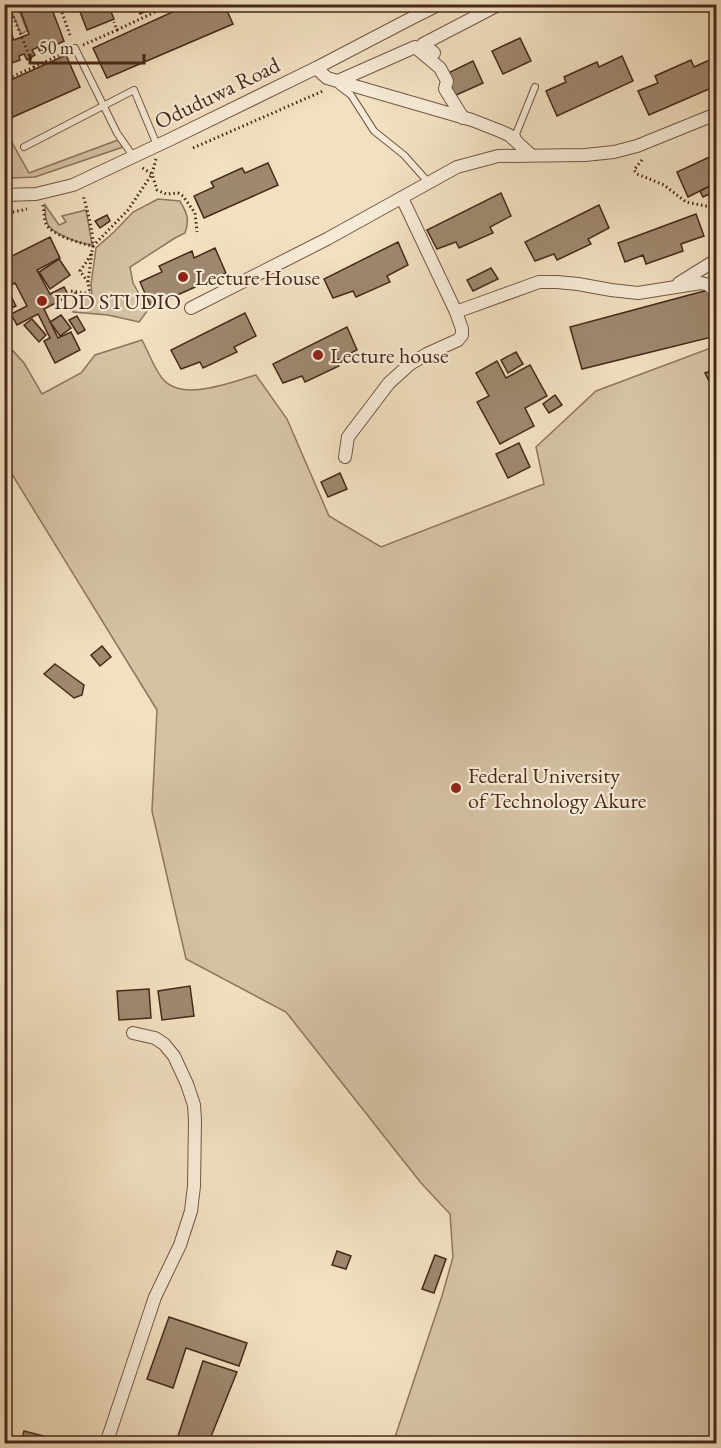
<svg xmlns="http://www.w3.org/2000/svg" width="721" height="1448" font-family="'EB Garamond',serif">
	<rect width="100%" height="100%" fill="#f2e0c1"/>
	<filter id="stains"><feTurbulence type="fractalNoise" baseFrequency=".00333" numOctaves="4"/><feColorMatrix values="0 0 0 0 .2 0 0 0 0 .09 0 0 0 0 .02 0 0 0 .5 -.17"/></filter>
	<radialGradient id="worn" r=".72"><stop offset=".6" stop-color="#630" stop-opacity="0"/><stop offset="1" stop-color="#630" stop-opacity=".3"/></radialGradient>
	<g fill="#d5c1a4" stroke="#8e755e" stroke-width="1.5">
		<path d="M 9,5 L 17,5 L 27,31 L 21,34 Z"/>
		<path d="M 4,128 L 29,173 L 118,140 L 123,147 L 35,177 L 12,178 L 5,162 Z"/>
		<path d="M 158,199 L 180,201 C 187,213 190,220 185,233 L 175,238 L 130,267 L 133,283 L 148,310 L 139,322 L 108,315 L 73,312 L 74,293 L 92,296 L 91,284 L 96,248 L 114,232 L 133,212 Z"/>
		<path d="M 45,205 L 59,225 L 66,222 L 62,216 L 86,210 L 92,245 C 82,244 54,235 48,225 C 45,219 45,212 45,205 Z"/>
		<path d="M 142,340 C 148,351 154,368 162,378 C 181,403 231,382 256,375 L 287,419 L 329,516 L 381,547 L 544,484 L 536,447 L 596,391 L 716,346 L 716,1443 L 393,1443 L 442,1296 L 453,1257 L 450,1214 L 421,1183 L 286,1012 L 186,959 L 152,811 L 157,710 L 5,463 L 5,354 L 13,351 L 24,363 L 42,394 L 81,373 L 95,355 Z"/>
	</g>
	<g fill="#9f8870" stroke="#462919" stroke-width="1.5">
		<path d="M 18,4 L 50,4 L 64,41 L 40,52 L 38,47 L 32,50 L 35,55 L 27,60 L 24,54 L 19,56 L 20,60 L 4,66 L 4,17 L 14,40 L 29,34 Z"/>
		<path d="M 77,4 L 108,4 L 114,19 L 87,30 Z"/>
		<path d="M 136,4 L 162,4 L 140,14 Z"/>
		<path d="M 190,4 L 224,4 L 233,24 L 107,78 L 93,48 Z"/>
		<path d="M 520,38 L 531,61 L 503,74 L 492,51 Z"/>
		<path d="M 66,55 L 80,87 L 4,121 L 4,83 Z"/>
		<path d="M 622,56 L 633,81 L 557,116 L 546,91 L 566,82 L 564,77 L 597,62 L 599,67 Z"/>
		<path d="M 714,58 L 716,63 L 716,86 L 649,115 L 638,91 L 658,83 L 655,76 L 691,60 L 694,67 Z"/>
		<path d="M 473,61 L 483,83 L 454,96 L 444,75 Z"/>
		<path d="M 716,154 L 716,183 L 688,197 L 677,172 Z"/>
		<path d="M 268,163 L 278,185 L 204,218 L 194,196 L 214,187 L 211,182 L 242,168 L 245,173 Z"/>
		<path d="M 716,183 L 716,191 L 703,197 L 700,191 Z"/>
		<path d="M 501,193 L 511,216 L 490,227 L 493,233 L 459,248 L 456,242 L 437,249 L 427,230 Z"/>
		<path d="M 599,205 L 609,228 L 588,239 L 591,244 L 557,260 L 554,254 L 535,261 L 525,242 Z"/>
		<path d="M 696,214 L 704,236 L 681,244 L 683,251 L 646,264 L 643,255 L 625,262 L 618,243 Z"/>
		<path d="M 107,215 L 110,221 L 100,228 L 95,221 Z"/>
		<path d="M 50,237 L 60,258 L 37,270 L 50,294 L 64,287 L 69,296 L 44,309 L 58,338 L 71,332 L 80,350 L 55,363 L 44,341 L 50,338 L 38,314 L 17,325 L 11,314 L 27,306 L 15,283 L 4,289 L 4,260 Z"/>
		<path d="M 398,242 L 408,265 L 387,276 L 390,282 L 356,297 L 353,291 L 333,298 L 324,279 Z"/>
		<path d="M 215,248 L 226,273 L 151,307 L 140,282 L 162,272 L 159,266 L 192,251 L 194,258 Z"/>
		<path d="M 59,259 L 70,275 L 50,289 L 39,272 Z"/>
		<path d="M 491,268 L 498,279 L 473,291 L 467,280 Z"/>
		<path d="M 8,290 L 16,306 L 4,311 L 4,291 Z"/>
		<path d="M 708,290 L 711,304 L 716,302 L 716,336 L 582,369 L 570,327 Z"/>
		<path d="M 245,313 L 256,336 L 234,347 L 237,352 L 203,368 L 200,362 L 181,369 L 171,350 Z"/>
		<path d="M 61,315 L 71,328 L 60,336 L 50,322 Z"/>
		<path d="M 77,316 L 85,330 L 78,334 L 69,320 Z"/>
		<path d="M 32,319 L 46,335 L 39,342 L 24,325 Z"/>
		<path d="M 347,327 L 357,350 L 336,361 L 339,366 L 305,382 L 302,376 L 283,383 L 273,364 Z"/>
		<path d="M 516,352 L 523,364 L 508,373 L 501,360 Z"/>
		<path d="M 497,361 L 506,378 L 530,365 L 547,396 L 525,408 L 534,426 L 500,444 L 477,402 L 489,396 L 476,373 Z"/>
		<path d="M 716,369 L 716,378 L 709,381 L 705,373 Z"/>
		<path d="M 555,395 L 562,405 L 549,413 L 543,404 Z"/>
		<path d="M 519,443 L 530,467 L 508,478 L 496,454 Z"/>
		<path d="M 340,473 L 347,489 L 328,497 L 321,482 Z"/>
		<path d="M 102,646 L 111,657 L 100,666 L 91,655 Z"/>
		<path d="M 55,664 L 84,685 L 82,695 L 74,698 L 44,674 Z"/>
		<path d="M 190,986 L 194,1016 L 162,1020 L 158,991 Z"/>
		<path d="M 149,989 L 151,1018 L 119,1020 L 117,991 Z"/>
		<path d="M 337,1251 L 351,1256 L 346,1269 L 332,1265 Z"/>
		<path d="M 435,1255 L 446,1259 L 434,1293 L 422,1289 Z"/>
		<path d="M 169,1317 L 247,1343 L 239,1366 L 186,1348 L 173,1388 L 147,1379 Z"/>
		<path d="M 203,1361 L 237,1372 L 208,1444 L 193,1444 L 177,1439 Z"/>
		<path d="M 24,1431 L 59,1440 L 58,1444 L 21,1444 Z"/>
	</g>
	<g fill="none" stroke-linecap="round" stroke-linejoin="round">
		<defs>
			<g id="lane">
				<path d="M 75,48 L 117,133 L 133,156"/>
				<path d="M 339,86 L 351,95 L 374,131 L 404,155 L 429,183"/>
				<path d="M 519,141 L 516,134 L 535,87"/>
				<path d="M 24,147 L 134,90 L 157,145"/>
			</g>
			<g id="street">
				<path d="M 434,53 L 423,44 L 500,4"/>
				<path d="M 316,68 L 327,78 L 472,120 L 500,131 L 509,135 L 531,155"/>
				<path d="M 338,81 L 415,47 L 440,68 L 447,81 L 445,89 L 463,118"/>
				<path d="M 4,195 L 36,194 L 73,185 L 171,139 L 316,68 L 408,20 L 440,4"/>
				<path d="M 679,283 L 716,260"/>
				<path d="M 191,308 L 327,239 L 457,167 L 498,156 L 585,155 L 614,152 L 637,146 L 716,114"/>
				<path d="M 456,312 L 539,282 L 557,282 L 578,284 L 611,290 L 638,293 L 701,283 L 709,285 L 716,293"/>
				<path d="M 345,457 L 348,437 L 389,383 L 410,364 L 427,354 L 458,340 L 462,335 L 462,329 L 456,312 L 402,198"/>
				<path d="M 106,1444 L 155,1297 L 180,1245 L 191,1211 L 194,1186 L 195,1120 L 194,1105 L 187,1084 L 174,1056 L 164,1044 L 155,1038 L 133,1033"/>
			</g>
		</defs>
		<use href="#lane" stroke="#715743" stroke-width="8"/>
		<use href="#street" stroke="#715743" stroke-width="14"/>
		<g stroke="#462919" stroke-width="3" stroke-dasharray="1.5 3" stroke-linecap="butt">
			<path d="M 8,4 L 34,67 L 66,52"/>
			<path d="M 59,4 L 71,38"/>
			<path d="M 178,4 L 178,6"/>
			<path d="M 117,30 L 172,4"/>
			<path d="M 83,45 L 117,30 L 114,22"/>
			<path d="M 4,80 L 34,67"/>
			<path d="M 193,148 L 323,91"/>
			<path d="M 156,159 L 152,174 L 157,190 L 166,194 L 178,193 L 183,196 L 195,213 L 197,232"/>
			<path d="M 642,160 L 634,170 L 637,174 L 664,185 L 686,202 L 716,208"/>
			<path d="M 43,205 C 44,211 44,219 46,224 C 51,235 82,244 93,246 L 128,210 L 152,174 L 141,167"/>
			<path d="M 4,214 L 27,209"/>
			<path d="M 4,232 L 11,247"/>
			<path d="M 88,282 L 92,251"/>
			<path d="M 71,291 L 90,294 L 88,282 L 80,271 C 85,264 93,254 93,245 C 93,231 87,209 83,195"/>
		</g>
		<use href="#lane" stroke="#f7ebd7" stroke-width="6"/>
		<use href="#street" stroke="#f7ebd7" stroke-width="12"/>
	</g>
	<g fill="#8f2418" stroke="#f7ebd7" stroke-width="2">
		<circle cx="183" cy="277" r="6"/>
		<circle cx="42" cy="301" r="6"/>
		<circle cx="318" cy="355" r="6"/>
		<circle cx="456" cy="788" r="6"/>
	</g>
	<g text-anchor="middle" dominant-baseline="central" stroke-width="4.5" stroke-linejoin="round" paint-order="stroke">
		<g font-size="22" fill="#462919" stroke="#f7ebd7">
			<text transform="translate(217 93) rotate(-26)">Oduduwa Road</text>
		</g>
		<g font-size="22" fill="#462919" stroke="#f7ebd7" text-anchor="start">
			<text x="195" y="277">Lecture House</text>
			<text x="54" y="301">IDD STUDIO</text>
			<text x="330" y="355">Lecture house</text>
			<text x="468" y="775">Federal University<tspan x="468" dy="25">of Technology Akure</tspan></text>
		</g>
	</g>
	<rect width="721" height="1448" fill="none" stroke="#f2e0c1" stroke-width="24"/>
	<rect x="6" y="6" width="709" height="1436" fill="none" stroke="#462919" stroke-width="3"/>
	<rect x="12" y="12" width="697" height="1424" fill="none" stroke="#462919" stroke-width="1.5"/>
	<path d="M30 54v9h114v-9" fill="none" stroke="#462919" stroke-width="3"/>
	<text x="39" y="54" font-size="18" fill="#462919" stroke="#f7ebd7" stroke-width="4.5" paint-order="stroke">50 m</text>
	<rect width="100%" height="100%" filter="url(#stains)"/>
	<rect width="100%" height="100%" fill="url(#worn)"/>
</svg>
